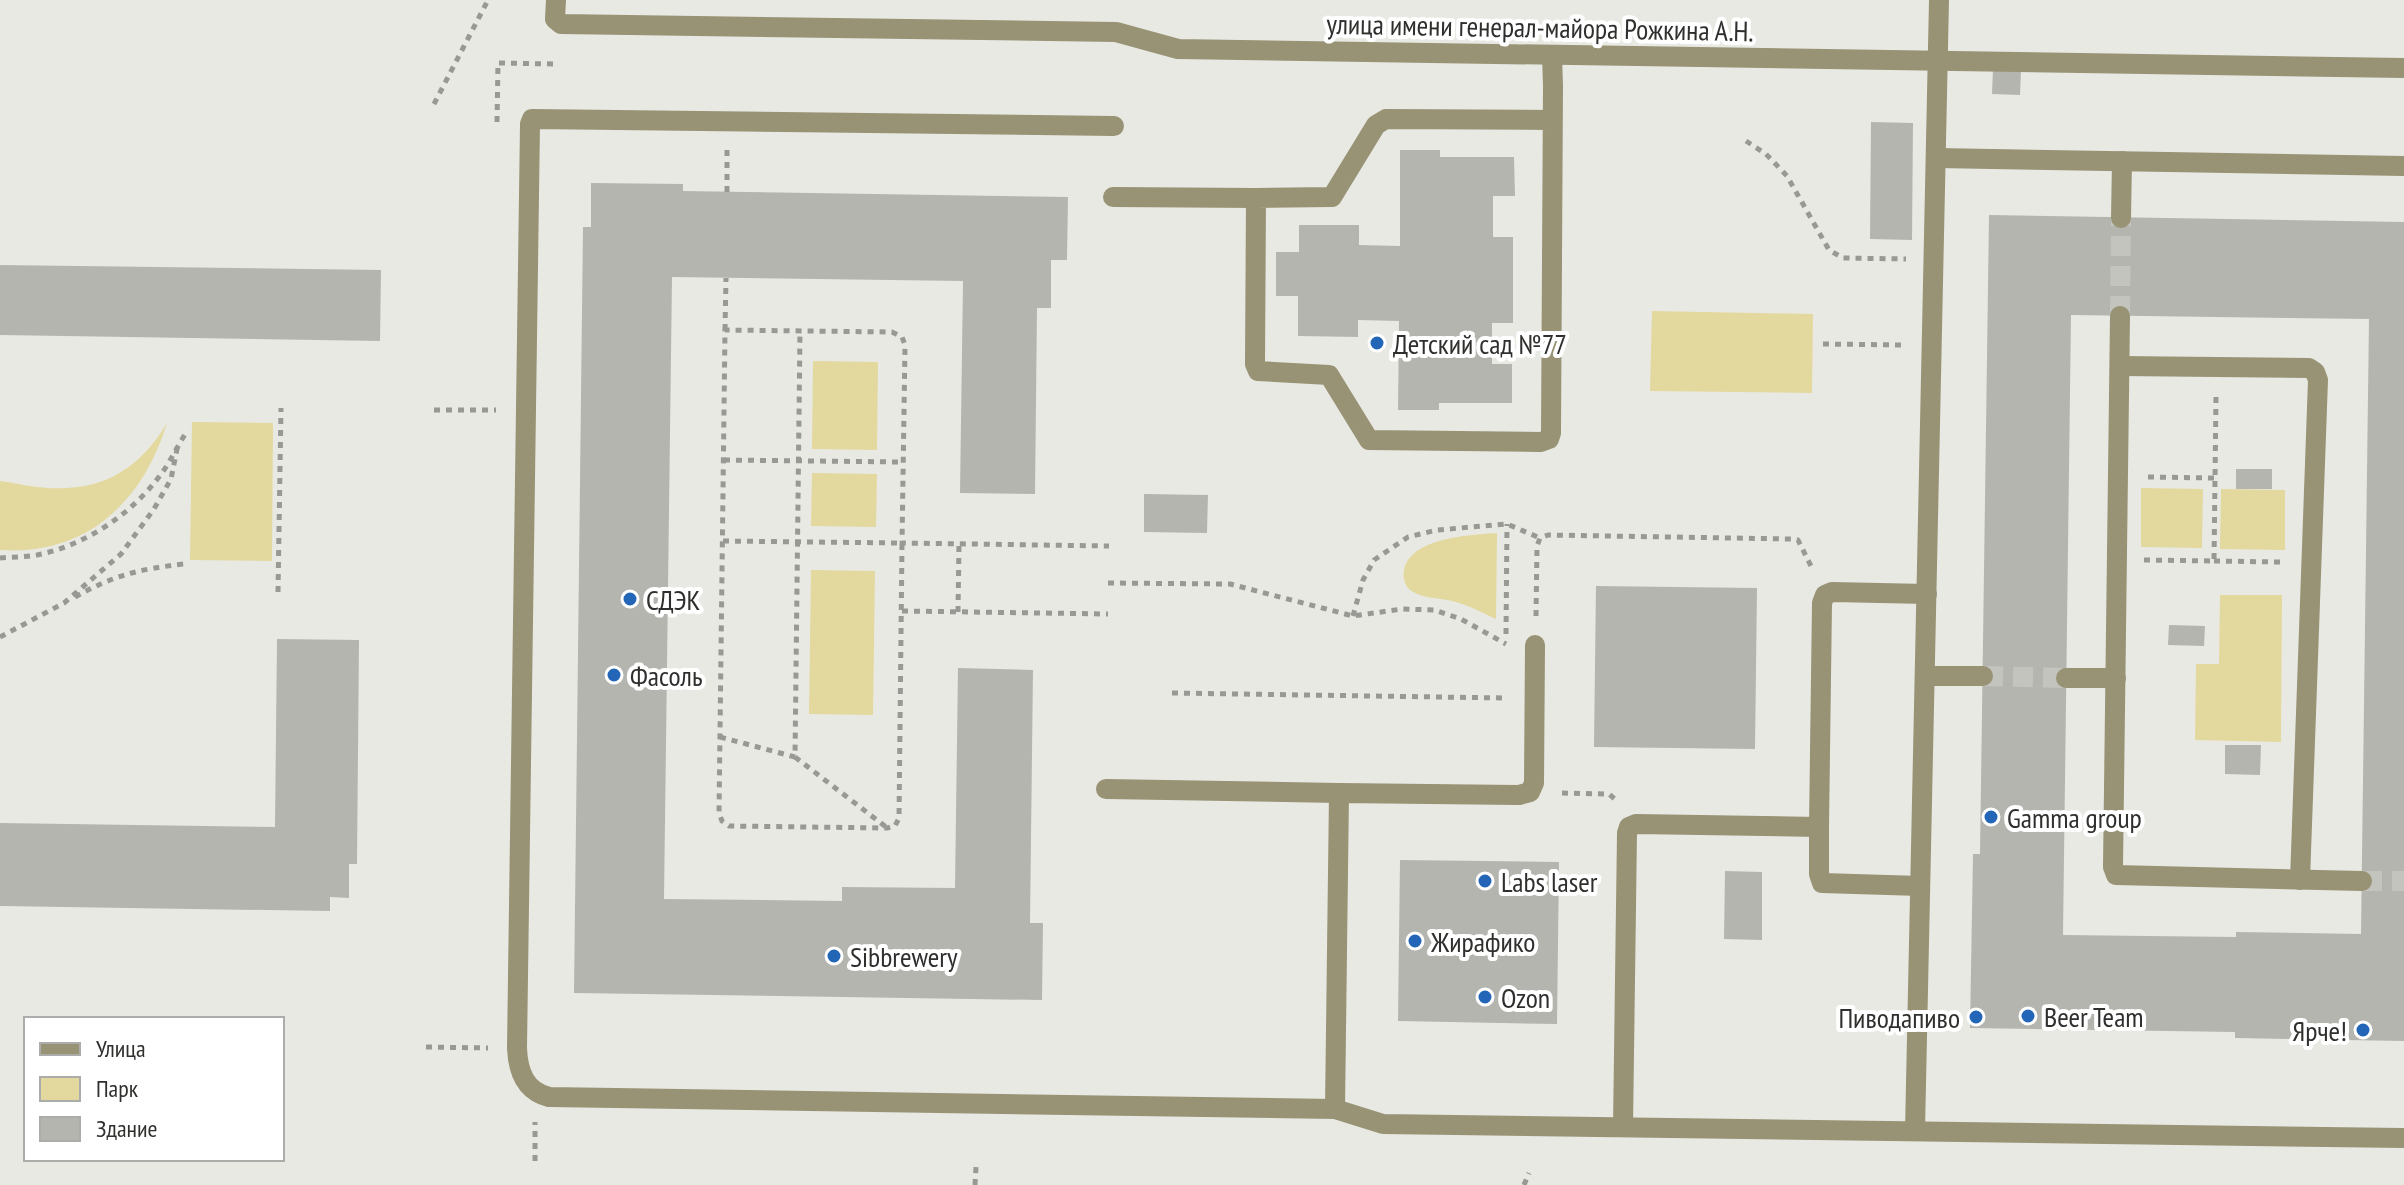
<svg xmlns="http://www.w3.org/2000/svg" width="2404" height="1185" font-family="'PT Sans Narrow',sans-serif">
	<rect width="100%" height="100%" fill="#e9e9e4"/>
	<g fill="#e3d89d">
		<path d="M 1652,311 L 1813,314 L 1812,393 L 1650,391 Z"/>
		<path d="M 813,361 L 878,362 L 877,450 L 812,449 Z"/>
		<path d="M 192,422 L 273,423 L 272,561 L 190,560 Z"/>
		<path d="M 167,423 C 143,502 86,556 0,550 L 0,481 C 12,482 24,486 37,487 C 95,494 137,474 167,423 Z"/>
		<path d="M 812,473 L 877,474 L 876,527 L 811,526 Z"/>
		<path d="M 2141,488 L 2203,489 L 2202,548 L 2141,547 Z"/>
		<path d="M 2221,489 L 2285,490 L 2285,550 L 2220,549 Z"/>
		<path d="M 1497,533 L 1496,619 C 1483,613 1470,606 1456,602 C 1441,597 1420,600 1408,588 C 1404,583 1403,576 1404,570 C 1411,537 1471,535 1497,533 Z"/>
		<path d="M 811,570 L 875,571 L 873,715 L 809,714 Z"/>
		<path d="M 2220,595 L 2282,595 L 2281,742 L 2195,740 L 2196,664 L 2219,664 Z"/>
	</g>
	<g fill="#b5b5b0" fill-rule="evenodd">
		<path d="M 1993,69 L 2021,70 L 2020,95 L 1992,94 Z"/>
		<path d="M 1871,122 L 1913,123 L 1912,240 L 1870,239 Z"/>
		<path d="M 1400,150 L 1440,150 L 1440,157 L 1514,157 L 1515,196 L 1493,196 L 1493,237 L 1513,237 L 1513,323 L 1492,323 L 1492,364 L 1512,364 L 1512,403 L 1439,403 L 1439,410 L 1398,410 L 1399,321 L 1358,320 L 1358,337 L 1298,336 L 1298,296 L 1276,296 L 1276,252 L 1299,252 L 1299,225 L 1359,225 L 1359,245 L 1400,246 Z"/>
		<path d="M 591,183 L 683,184 L 683,191 L 1068,197 L 1067,260 L 1051,260 L 1051,308 L 1037,308 L 1035,494 L 960,493 L 963,281 L 672,277 L 664,899 L 842,901 L 842,887 L 955,888 L 958,668 L 1033,670 L 1030,923 L 1043,923 L 1042,1000 L 574,993 L 583,227 L 591,227 Z"/>
		<path d="M 1989,215 L 2404,222 L 2404,1041 L 2235,1038 L 2235,1032 L 1970,1028 L 1973,854 L 1980,854 ZM 2071,315 L 2369,319 L 2361,934 L 2236,932 L 2236,937 L 2063,935 Z"/>
		<path d="M 0,265 L 381,270 L 380,341 L 0,335 Z"/>
		<rect x="2236" y="469" width="36" height="20"/>
		<path d="M 1144,494 L 1208,495 L 1207,533 L 1144,532 Z"/>
		<path d="M 1596,586 L 1757,588 L 1755,749 L 1594,747 Z"/>
		<path d="M 2169,625 L 2205,626 L 2204,646 L 2168,645 Z"/>
		<path d="M 277,639 L 359,640 L 357,864 L 349,864 L 349,898 L 330,897 L 330,911 L 0,906 L 0,823 L 275,827 Z"/>
		<path d="M 2225,745 L 2261,745 L 2260,775 L 2225,774 Z"/>
		<path d="M 1400,860 L 1559,862 L 1557,1024 L 1398,1021 Z"/>
		<path d="M 1725,871 L 1762,872 L 1762,940 L 1724,939 Z"/>
	</g>
	<g fill="none" stroke-linecap="round" stroke-linejoin="round">
		<g stroke="#c4c4bf" stroke-width="20" stroke-dasharray="20 10" stroke-linecap="butt">
			<path d="M 2120,316 L 2121,218"/>
			<path d="M 1983,676 L 2066,678"/>
			<path d="M 2362,881 L 2404,881"/>
		</g>
		<g stroke="#989894" stroke-width="5" stroke-dasharray="6 6" stroke-linecap="butt">
			<path d="M 434,104 L 488,0"/>
			<path d="M 497,122 L 498,63 L 557,64"/>
			<path d="M 1746,141 L 1766,154 L 1787,176 L 1829,250 L 1843,258 L 1906,259"/>
			<path d="M 727,192 L 727,149"/>
			<path d="M 725,330 L 726,278"/>
			<path d="M 1823,344 L 1904,345"/>
			<path d="M 434,410 L 496,410"/>
			<path d="M 724,460 L 903,462"/>
			<path d="M 2148,477 L 2215,478"/>
			<path d="M 723,541 L 902,543 L 899,818 L 895,826 L 887,828 L 729,826 L 722,821 L 719,813 L 725,330 L 892,332 L 902,337 L 905,345 L 902,543 L 1109,546"/>
			<path d="M 0,558 C 12,557 25,557 37,555 C 87,545 135,512 164,470 C 172,458 178,445 186,433"/>
			<path d="M 2144,560 L 2214,561 L 2216,396"/>
			<path d="M 2214,561 L 2281,562"/>
			<path d="M 1108,583 L 1230,584 L 1353,616 L 1402,609 L 1434,610 L 1461,619 L 1506,644"/>
			<path d="M 278,592 L 281,408"/>
			<path d="M 75,597 C 114,575 140,569 184,564"/>
			<path d="M 902,611 L 1108,614"/>
			<path d="M 958,612 L 959,544"/>
			<path d="M 1353,616 L 1363,580 L 1374,560 L 1408,537 L 1437,530 L 1507,524 L 1540,538"/>
			<path d="M 1536,616 L 1537,546 L 1540,538 L 1548,535 L 1791,539 L 1798,540 L 1813,570"/>
			<path d="M 1506,634 L 1507,524"/>
			<path d="M 0,637 L 64,603 L 121,554 L 154,509 L 171,479 L 178,444"/>
			<path d="M 1172,693 L 1505,698 L 1505,696"/>
			<path d="M 720,737 L 795,757 L 800,331"/>
			<path d="M 795,757 L 886,827"/>
			<path d="M 1562,793 L 1609,794 L 1617,801"/>
			<path d="M 426,1047 L 488,1048"/>
			<path d="M 535,1161 L 535,1122"/>
			<path d="M 975,1185 L 976,1167"/>
			<path d="M 1524,1185 L 1529,1173"/>
		</g>
		<g stroke="#989375" stroke-width="20">
			<path d="M 556,0 L 555,19 L 561,24 L 1116,32 L 1178,49 L 2404,68"/>
			<path d="M 1552,55 L 1553,86 L 1551,433 L 1549,439 L 1541,442 L 1369,440 L 1329,375 L 1258,371 L 1255,364 L 1256,198 L 1332,197 L 1376,125 L 1386,119 L 1552,120"/>
			<path d="M 1114,126 L 532,119 L 530,124 L 517,1048 C 518,1072 525,1091 549,1097 L 1335,1109 L 1383,1124 L 2404,1138"/>
			<path d="M 1936,158 L 2404,166"/>
			<path d="M 1113,197 L 1256,198"/>
			<path d="M 2121,218 L 2122,161"/>
			<path d="M 2120,316 L 2113,867 L 2116,875 L 2362,881"/>
			<path d="M 2120,366 L 2309,368 L 2315,372 L 2318,380 L 2300,880"/>
			<path d="M 1925,676 L 1983,676"/>
			<path d="M 2066,678 L 2116,678"/>
			<path d="M 1106,789 L 1339,793"/>
			<path d="M 1819,827 L 1819,874 L 1822,883 L 1920,886"/>
			<path d="M 1335,1109 L 1339,793 L 1519,795 L 1530,792 L 1534,783 L 1535,645"/>
			<path d="M 1623,1127 L 1627,833 L 1629,827 L 1636,824 L 1819,827 L 1822,603 L 1825,595 L 1832,592 L 1927,594"/>
			<path d="M 1915,1131 L 1939,0"/>
		</g>
	</g>
	<g fill="#2366b7" stroke="#fff" stroke-width="3">
		<circle cx="1377" cy="343" r="8"/>
		<circle cx="630" cy="599" r="8"/>
		<circle cx="614" cy="675" r="8"/>
		<circle cx="1991" cy="817" r="8"/>
		<circle cx="1485" cy="881" r="8"/>
		<circle cx="1415" cy="941" r="8"/>
		<circle cx="834" cy="956" r="8"/>
		<circle cx="1485" cy="997" r="8"/>
		<circle cx="2028" cy="1016" r="8"/>
		<circle cx="1976" cy="1017" r="8"/>
		<circle cx="2363" cy="1030" r="8"/>
	</g>
	<g text-anchor="middle" dominant-baseline="central" stroke-width="8" stroke-linejoin="round" paint-order="stroke">
		<g font-size="28" fill="#2f2f2d" stroke="#fff">
			<text transform="translate(1540 27) rotate(1)">улица имени генерал-майора Рожкина А.Н.</text>
		</g>
		<g font-size="28" fill="#2f2f2d" stroke="#fff" text-anchor="start">
			<text x="1393" y="343">Детский сад №77</text>
			<text x="646" y="599">СДЭК</text>
			<text x="630" y="675">Фасоль</text>
			<text x="2007" y="817">Gamma group</text>
			<text x="1501" y="881">Labs laser</text>
			<text x="1431" y="941">Жирафико</text>
			<text x="850" y="956">Sibbrewery</text>
			<text x="1501" y="997">Ozon</text>
			<text x="2044" y="1016">Beer Team</text>
			<text x="1960" y="1017" text-anchor="end">Пиводапиво</text>
			<text x="2347" y="1030" text-anchor="end">Ярче!</text>
		</g>
	</g>
	<rect x="24" y="1017" width="260" height="144" fill="#ffffff" stroke="#acacab" stroke-width="2"/>
	<rect x="40" y="1043" width="40" height="12" fill="#989375" stroke="#acacab" stroke-width="2"/>
	<text x="96" y="1057" font-size="24" fill="#2f2f2d">Улица</text>
	<rect x="40" y="1077" width="40" height="24" fill="#e3d89d" stroke="#acacab" stroke-width="2"/>
	<text x="96" y="1097" font-size="24" fill="#2f2f2d">Парк</text>
	<rect x="40" y="1117" width="40" height="24" fill="#b5b5b0" stroke="#acacab" stroke-width="2"/>
	<text x="96" y="1137" font-size="24" fill="#2f2f2d">Здание</text>
</svg>
